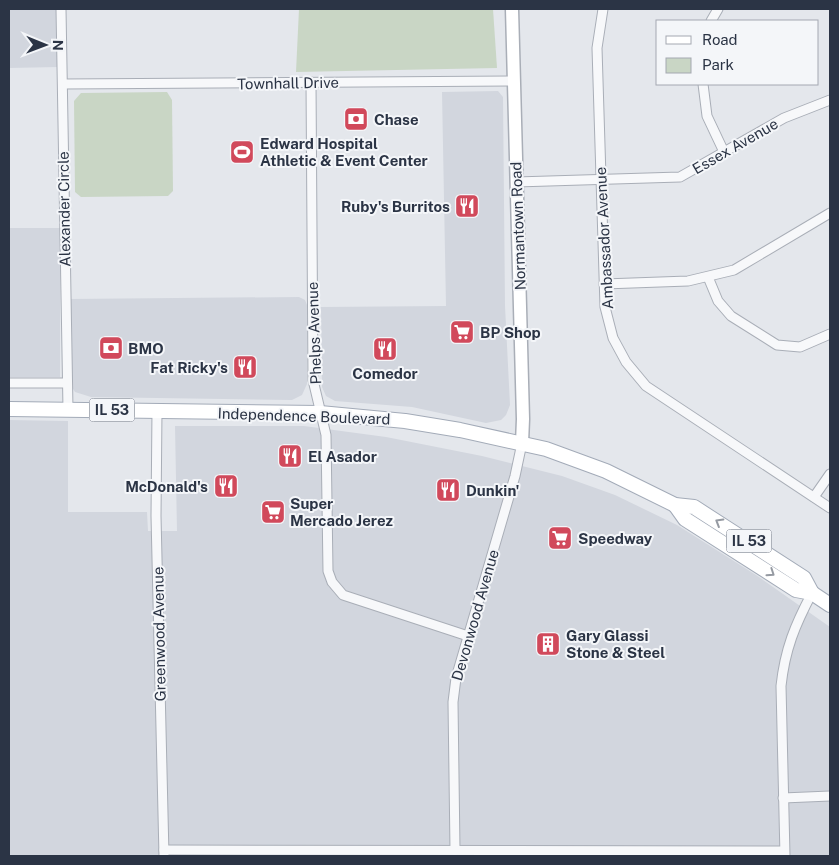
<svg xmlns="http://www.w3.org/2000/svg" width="839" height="865" font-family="'Public Sans',sans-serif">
	<rect width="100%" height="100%" fill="#e4e7ec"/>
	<g fill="#d2d6de">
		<path d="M 9,9 L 56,9 L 58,67 L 9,68 Z"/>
		<path d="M 498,91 L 503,97 L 505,306 L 510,405 L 506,415 L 501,420 L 486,423 L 412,407 L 335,401 L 326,396 L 322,387 L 321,307 L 446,306 L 442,92 Z"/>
		<rect x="9" y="228" width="51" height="149"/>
		<path d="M 299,297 L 305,300 L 307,305 L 307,384 L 302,395 L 292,400 L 91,397 L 75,392 L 70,384 L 69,299 Z"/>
		<path d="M 9,420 L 68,421 L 68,512 L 147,512 L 148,531 L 177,531 L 175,426 L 304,426 L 386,437 L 482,456 L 562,476 L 615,495 L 677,525 L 756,575 L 830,627 L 830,856 L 9,856 Z"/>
	</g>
	<g fill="#c9d6c5">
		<path d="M 299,9 L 493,9 L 497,68 L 296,72 Z"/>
		<path d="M 167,92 L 172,100 L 173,191 L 168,196 L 81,197 L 75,192 L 74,101 L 81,93 Z"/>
	</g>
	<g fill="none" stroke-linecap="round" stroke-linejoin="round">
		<defs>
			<g id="minor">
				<path d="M 61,9 L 68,409"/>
				<path d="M 603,9 L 597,48 L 605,307 L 613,338 L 626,362 L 646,386 L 830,508"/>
				<path d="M 711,21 L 718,9"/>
				<path d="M 311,82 L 313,380 L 326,435 L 328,571 L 332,582 L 343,595 L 468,636"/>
				<path d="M 63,84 L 514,81"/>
				<path d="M 703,84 L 707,116 L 724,152"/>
				<path d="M 516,182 L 680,177 L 784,118 L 830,100"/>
				<path d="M 708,277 L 718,301 L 731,316 L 777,345 L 800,347 L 830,334"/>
				<path d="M 604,284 L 688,281 L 734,270 L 830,213"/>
				<path d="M 9,383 L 67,383"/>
				<path d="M 157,411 L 156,516 L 164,856"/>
				<path d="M 814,497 L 830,474"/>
				<path d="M 783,798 L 830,796"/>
				<path d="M 164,850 L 784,851"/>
				<path d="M 455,850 L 453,702 L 456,678 L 515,476 L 522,443"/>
				<path d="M 785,856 L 781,686 C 785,649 795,625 812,593"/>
			</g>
			<path id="secondary" d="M 512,9 L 523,419 L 522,443"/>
			<g id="primary">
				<path d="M 9,409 L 320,413 L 405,421 L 460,430 L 546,449 L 606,471 L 675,505 L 694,507 L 804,578 L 812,593"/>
				<path d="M 675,505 L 685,519 L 796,590 L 812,593 L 830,605"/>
			</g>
		</defs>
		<use href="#minor" stroke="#a9aeb7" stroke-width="11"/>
		<use href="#secondary" stroke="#a9aeb7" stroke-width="15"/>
		<use href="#primary" stroke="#a3abb8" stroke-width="16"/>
		<use href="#minor" stroke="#f7f8fa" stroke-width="9"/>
		<use href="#secondary" stroke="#fff" stroke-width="12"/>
		<use href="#primary" stroke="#fff" stroke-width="14"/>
	</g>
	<defs><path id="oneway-chevron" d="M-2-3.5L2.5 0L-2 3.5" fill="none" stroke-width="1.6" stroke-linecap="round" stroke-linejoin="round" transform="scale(1.25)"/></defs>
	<g stroke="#959aa2">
		<use href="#oneway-chevron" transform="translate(719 522) rotate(-149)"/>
		<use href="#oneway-chevron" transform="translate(771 573) rotate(34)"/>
	</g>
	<defs>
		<symbol id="bank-square" viewBox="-11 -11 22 22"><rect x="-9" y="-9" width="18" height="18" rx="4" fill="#d1495b" stroke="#f4f6f9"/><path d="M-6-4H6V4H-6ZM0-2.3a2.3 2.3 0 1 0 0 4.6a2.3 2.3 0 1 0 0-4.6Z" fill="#fff"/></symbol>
		<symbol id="stadium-square" viewBox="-11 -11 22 22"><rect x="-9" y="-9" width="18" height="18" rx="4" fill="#d1495b" stroke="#f4f6f9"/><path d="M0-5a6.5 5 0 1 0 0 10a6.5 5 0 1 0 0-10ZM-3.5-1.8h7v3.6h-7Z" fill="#fff"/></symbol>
		<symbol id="restaurant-square" viewBox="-11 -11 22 22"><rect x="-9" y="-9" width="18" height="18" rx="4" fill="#d1495b" stroke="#f4f6f9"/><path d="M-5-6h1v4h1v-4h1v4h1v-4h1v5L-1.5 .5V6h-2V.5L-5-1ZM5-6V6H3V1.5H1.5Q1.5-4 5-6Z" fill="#fff"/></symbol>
		<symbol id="supermarket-square" viewBox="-11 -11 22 22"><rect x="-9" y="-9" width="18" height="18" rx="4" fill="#d1495b" stroke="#f4f6f9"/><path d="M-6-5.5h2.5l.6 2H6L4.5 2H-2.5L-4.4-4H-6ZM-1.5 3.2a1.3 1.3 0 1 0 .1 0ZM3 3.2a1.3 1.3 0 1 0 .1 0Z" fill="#fff"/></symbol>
		<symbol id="building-square" viewBox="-11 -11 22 22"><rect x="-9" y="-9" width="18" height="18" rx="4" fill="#d1495b" stroke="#f4f6f9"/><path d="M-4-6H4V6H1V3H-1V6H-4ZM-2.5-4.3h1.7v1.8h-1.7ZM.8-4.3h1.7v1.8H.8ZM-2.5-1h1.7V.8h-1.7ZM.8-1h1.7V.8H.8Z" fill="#fff"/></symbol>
	</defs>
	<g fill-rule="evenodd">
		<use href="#bank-square" x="342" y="105" width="28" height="28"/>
		<use href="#stadium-square" x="228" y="138" width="28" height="28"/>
		<use href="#restaurant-square" x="453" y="192" width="28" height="28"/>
		<use href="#supermarket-square" x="448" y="318" width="28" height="28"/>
		<use href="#bank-square" x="97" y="334" width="28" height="28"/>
		<use href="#restaurant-square" x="371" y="335" width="28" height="28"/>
		<use href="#restaurant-square" x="231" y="353" width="28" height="28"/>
		<use href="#restaurant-square" x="276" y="442" width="28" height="28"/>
		<use href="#restaurant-square" x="212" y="472" width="28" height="28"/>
		<use href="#restaurant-square" x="434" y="476" width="28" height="28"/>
		<use href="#supermarket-square" x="259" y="498" width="28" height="28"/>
		<use href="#supermarket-square" x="546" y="524" width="28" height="28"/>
		<use href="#building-square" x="534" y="630" width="28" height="28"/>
	</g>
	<g text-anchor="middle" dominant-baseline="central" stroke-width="4" stroke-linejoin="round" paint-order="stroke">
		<g fill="#f4f6f9" stroke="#676e7b" stroke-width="1">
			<rect x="89.5" y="398.5" width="45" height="23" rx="4"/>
			<rect x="726.5" y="529.5" width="45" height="23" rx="4"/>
		</g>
		<g font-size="14" font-weight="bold" fill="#2b3445">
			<text x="112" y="410">IL 53</text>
			<text x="749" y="541">IL 53</text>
		</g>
		<g font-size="15" fill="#2b3445" stroke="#f4f6f9">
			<text transform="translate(288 83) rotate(-1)">Townhall Drive</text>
			<text transform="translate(735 146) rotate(-30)">Essex Avenue</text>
			<text transform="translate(64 209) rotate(-91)">Alexander Circle</text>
			<text transform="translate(518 226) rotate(-92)">Normantown Road</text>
			<text transform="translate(604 238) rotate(-93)">Ambassador Avenue</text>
			<text transform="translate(314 333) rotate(-92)">Phelps Avenue</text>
			<text transform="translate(304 416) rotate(2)">Independence Boulevard</text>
			<text transform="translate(475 615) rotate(-74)">Devonwood Avenue</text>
			<text transform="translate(159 634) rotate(-91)">Greenwood Avenue</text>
		</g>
		<g font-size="15" font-weight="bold" fill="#2b3445" stroke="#f4f6f9" text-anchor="start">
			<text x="374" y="119">Chase</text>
			<text x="260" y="143">Edward Hospital<tspan x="260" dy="17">Athletic &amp; Event Center</tspan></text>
			<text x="450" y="206" text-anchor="end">Ruby's Burritos</text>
			<text x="480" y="332">BP Shop</text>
			<text x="128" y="348">BMO</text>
			<text x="228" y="367" text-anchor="end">Fat Ricky's</text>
			<text x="385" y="373" text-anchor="middle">Comedor</text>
			<text x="308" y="456">El Asador</text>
			<text x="208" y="486" text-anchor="end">McDonald's</text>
			<text x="466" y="490">Dunkin'</text>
			<text x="290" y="503">Super<tspan x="290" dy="17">Mercado Jerez</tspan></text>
			<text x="578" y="538">Speedway</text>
			<text x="566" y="635">Gary Glassi<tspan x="566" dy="17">Stone &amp; Steel</tspan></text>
		</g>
	</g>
	<rect width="839" height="865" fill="none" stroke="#2b3445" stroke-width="20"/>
	<rect x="656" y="20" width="162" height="65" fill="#f4f6f9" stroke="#a4a8b1"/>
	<rect x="666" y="36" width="25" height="8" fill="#ffffff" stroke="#a4a8b1"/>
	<text x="702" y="45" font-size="15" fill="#2b3445">Road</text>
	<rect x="666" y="58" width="25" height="15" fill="#c9d6c5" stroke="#a4a8b1"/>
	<text x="702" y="70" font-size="15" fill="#2b3445">Park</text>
	<g transform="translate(45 45) rotate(91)" stroke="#f4f6f9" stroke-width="4" paint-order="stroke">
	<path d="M0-4L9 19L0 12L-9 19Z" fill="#2b3445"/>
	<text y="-8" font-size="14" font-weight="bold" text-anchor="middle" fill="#2b3445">N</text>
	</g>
</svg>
